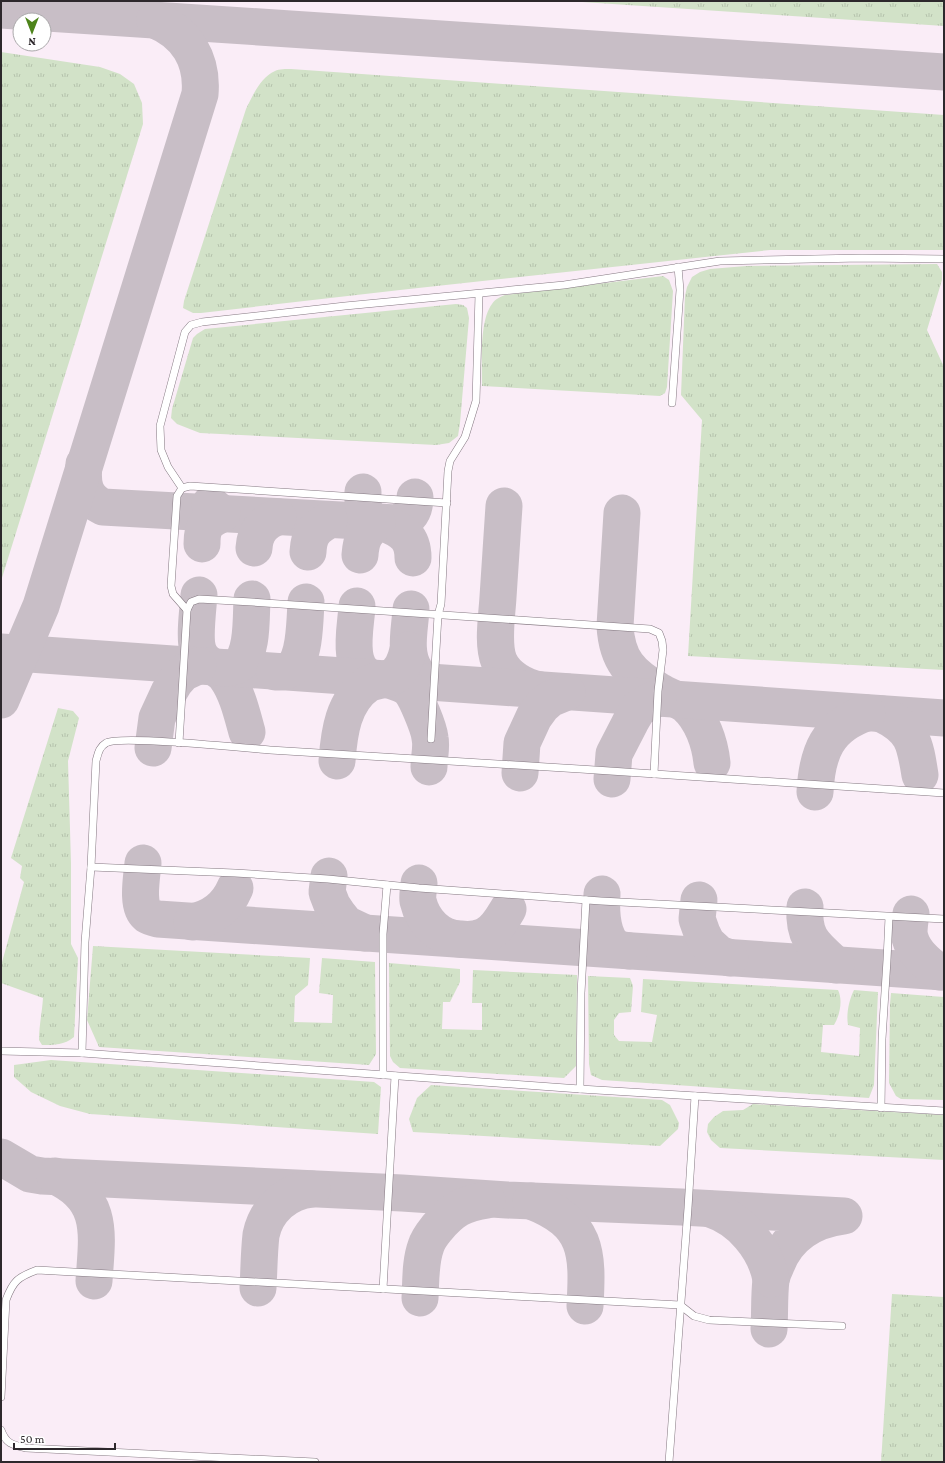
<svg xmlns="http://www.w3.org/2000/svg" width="945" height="1463" font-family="'Crimson Pro',serif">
	<defs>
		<pattern id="grass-tufts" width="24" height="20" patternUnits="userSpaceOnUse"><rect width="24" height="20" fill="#d2e2c8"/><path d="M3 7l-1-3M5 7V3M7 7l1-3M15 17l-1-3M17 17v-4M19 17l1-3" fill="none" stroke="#b5c2ac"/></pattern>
	</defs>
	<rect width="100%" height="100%" fill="#faedf7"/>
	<g fill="url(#grass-tufts)">
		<path d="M 567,1 L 944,1 L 944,26 Z"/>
		<path d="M 1,52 L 100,67 L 120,74 L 134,84 L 142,103 L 143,124 L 1,581 Z"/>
		<path d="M 291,69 L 944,115 L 944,250 L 770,250 L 400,290 L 201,313 L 193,313 L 183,308 L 184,301 L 246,109 C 253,95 260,78 275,71 C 279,69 286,69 291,69 Z"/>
		<path d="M 937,264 L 942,272 L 942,280 L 927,330 L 944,367 L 944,670 L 688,656 L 702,420 L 681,395 L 685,296 L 687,287 L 692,277 L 700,272 L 710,269 L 746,266 Z"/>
		<path d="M 663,276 L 669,280 L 673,291 L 667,387 L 665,393 L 660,396 L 482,386 C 482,364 479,321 492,304 C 495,299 500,297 505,295 Z"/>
		<path d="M 456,304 L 463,305 L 467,308 L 469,318 L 460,423 L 458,436 L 449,443 L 436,445 L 200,433 L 177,424 L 171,418 L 172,409 L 193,338 L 197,334 L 205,329 Z"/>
		<path d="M 58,708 L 73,711 L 79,718 L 68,761 L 71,863 L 71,944 L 78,958 L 74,1037 C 64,1045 55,1045 42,1045 L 39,1040 C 39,1026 42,1013 43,998 L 1,983 L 1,966 L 24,882 L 20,878 L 22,866 L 11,858 Z"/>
		<path d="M 93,946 L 310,958 L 308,985 L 295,996 L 294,1022 L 332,1023 L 333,995 L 319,993 L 322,958 L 375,962 L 376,1054 L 369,1065 L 99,1047 L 87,1020 Z"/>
		<path d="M 389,963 L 460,969 L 460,982 L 450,1002 L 443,1002 L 442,1029 L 482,1030 L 482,1003 L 472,1003 L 473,970 L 577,975 L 576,1066 L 564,1078 L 400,1068 L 393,1062 L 390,1056 Z"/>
		<path d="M 588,976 L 630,978 L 633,986 L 631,1012 L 619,1013 L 614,1020 L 614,1035 L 619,1041 L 652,1042 L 657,1015 L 641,1012 L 643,979 L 838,990 C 843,1000 840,1015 834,1025 L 823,1025 L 821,1052 L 859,1056 L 860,1028 L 848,1025 C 846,1014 849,1000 854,990 L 878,992 L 874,1085 L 869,1098 L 602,1080 L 591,1075 L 589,1064 Z"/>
		<path d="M 891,993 L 944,997 L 944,1100 L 901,1099 L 896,1096 L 889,1083 L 890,1004 Z"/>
		<path d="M 51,1060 L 374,1082 L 381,1087 L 378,1134 L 90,1114 L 60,1106 L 31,1092 L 14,1077 L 14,1065 Z"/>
		<path d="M 431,1085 L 662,1100 L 670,1105 L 679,1123 L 678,1129 L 660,1146 L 413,1132 L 409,1119 L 417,1098 Z"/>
		<path d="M 753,1104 L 944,1115 L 944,1160 L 720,1148 L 711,1140 L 707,1132 L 708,1124 L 714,1117 L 723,1111 L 743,1110 Z"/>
		<path d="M 892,1294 L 944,1297 L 944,1462 L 881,1462 Z"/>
	</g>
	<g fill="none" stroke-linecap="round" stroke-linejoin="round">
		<g stroke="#c8bec6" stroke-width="37">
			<path d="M 1,10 L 944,72"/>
			<path d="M 84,464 C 82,484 84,498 103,507 L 396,523 C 410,519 415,511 415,497"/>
			<path d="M 504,506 C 502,536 500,567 498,597 C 497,616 492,644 499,661 C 506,677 524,687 540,690"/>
			<path d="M 622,513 L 615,626 C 617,660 630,674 659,691 C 667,696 678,699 686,705 C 702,719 710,743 712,763"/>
			<path d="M 384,523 C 403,531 413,537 413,558"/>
			<path d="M 202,544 C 202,527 206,521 222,514 L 210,504"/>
			<path d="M 254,548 C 255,532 263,522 278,517"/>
			<path d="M 308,552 C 309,534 314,529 329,520"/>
			<path d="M 360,555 C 361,540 365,531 377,523 C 364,515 362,508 363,492"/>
			<path d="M 199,595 C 198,609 194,638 198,650 C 203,666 218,666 226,677 C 237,692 242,714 247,732"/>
			<path d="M 357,606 C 356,627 345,669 372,678"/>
			<path d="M 411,609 C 410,629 403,654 416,672"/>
			<path d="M 1,652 L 944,718"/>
			<path d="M 222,668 C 227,668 233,668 238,665 C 253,656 251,615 252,599"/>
			<path d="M 275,672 C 282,672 288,672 293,667 C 305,657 305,617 306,602"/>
			<path d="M 386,679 C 394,682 402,683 409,689 C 416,696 429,728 430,738 C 432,747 429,757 429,767"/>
			<path d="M 1,700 L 41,606 L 200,94 C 203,60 187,33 155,20"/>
			<path d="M 882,714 C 913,729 915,743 920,775"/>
			<path d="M 153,748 L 157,718 L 169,692 L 175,682 L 183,673 L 198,666"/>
			<path d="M 337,761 C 339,733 343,701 368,684 C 374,681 379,681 386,679 C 400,676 405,663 408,650"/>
			<path d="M 520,773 L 522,743 L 534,717 L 542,706 L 550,699 L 567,692"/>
			<path d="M 612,779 L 614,754 L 631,721 L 638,709 L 646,704 L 658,698"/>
			<path d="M 815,792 C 817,753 827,726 867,713"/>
			<path d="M 143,863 C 142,876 136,906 147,915 C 150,917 154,918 158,919 L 944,972"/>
			<path d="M 329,876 L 327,892 L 332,905 L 338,914 L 346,924 L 365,933"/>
			<path d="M 419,883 C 419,888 417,895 418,901 C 423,922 439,938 460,939 C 469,940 476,940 484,936 C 496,931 502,919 508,909"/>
			<path d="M 602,894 C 601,910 601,942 619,949 C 622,950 626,950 629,951"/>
			<path d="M 699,900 L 697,919 L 702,933 L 707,943 L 719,954 L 730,958"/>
			<path d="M 805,907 C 803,938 814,945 836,965"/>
			<path d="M 911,914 C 910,920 909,927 909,933 C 911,950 926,963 939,972"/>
			<path d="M 192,922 C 213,918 227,907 235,888"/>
			<path d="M 1,1157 L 30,1174 L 42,1176 L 402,1193 L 507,1200 L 681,1207 L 844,1216 C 813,1220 787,1236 776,1266 C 774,1270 772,1275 771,1280 C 769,1296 770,1313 769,1329"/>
			<path d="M 55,1176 C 105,1199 97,1235 94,1281"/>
			<path d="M 531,1201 C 588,1223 588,1252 585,1306"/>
			<path d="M 710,1209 C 741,1219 765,1248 771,1279"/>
			<path d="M 258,1288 C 259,1271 259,1252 261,1235 C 266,1210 287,1191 312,1189"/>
			<path d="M 420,1298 C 421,1282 420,1262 426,1246 C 428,1239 433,1233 437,1228 C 453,1209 463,1204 487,1200"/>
		</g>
		<defs>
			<g id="lane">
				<path d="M 672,403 L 680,290 L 678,267"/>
				<path d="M 182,488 L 168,467 L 161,450 L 160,426 L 185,332 L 191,325 L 202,322 L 345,306 L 564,285 L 720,261 L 862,258 L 944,259"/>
				<path d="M 187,610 L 173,594 L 171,586 L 177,496 L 182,488 L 190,486 L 447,503"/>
				<path d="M 431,739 L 438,615 L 441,604 L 448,471 L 450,461 L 465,437 L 476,401 L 479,294"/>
				<path d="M 179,743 L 187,610 L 191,602 L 199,599 L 252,602 L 650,629 L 659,633 L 662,641 L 663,650 L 658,691 L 654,774"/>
				<path d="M 91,867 L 235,873 L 328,879 L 419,888 L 601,901 L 944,919"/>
				<path d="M 1,1051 L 82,1053 L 580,1089 L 944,1111"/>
				<path d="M 82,1053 L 85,942 L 91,867 L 96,761 C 98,754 99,747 106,743 C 118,735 246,748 270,750 C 495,763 719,778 944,793"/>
				<path d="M 383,1075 L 383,934 L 387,885"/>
				<path d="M 580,1089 L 581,993 L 586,900"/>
				<path d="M 881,1108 L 882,1039 L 887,960 L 889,917"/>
				<path d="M 383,1289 L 395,1076"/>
				<path d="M 1,1397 L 6,1300 C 13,1281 18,1277 37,1270 L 680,1305 L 694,1316 L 709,1320 L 842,1326"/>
				<path d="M 1,1430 C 6,1444 13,1445 26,1448 L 315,1462"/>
				<path d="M 669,1462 L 688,1208 L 695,1096"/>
			</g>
		</defs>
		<use href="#lane" stroke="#847881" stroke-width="8"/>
		<use href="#lane" stroke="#fff" stroke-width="7"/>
	</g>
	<rect width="945" height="1463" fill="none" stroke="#2d282c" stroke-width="4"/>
	<g transform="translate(32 32) rotate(180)"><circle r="19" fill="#ffffff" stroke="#aba9ab"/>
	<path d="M0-3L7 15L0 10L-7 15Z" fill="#4e841b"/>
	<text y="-6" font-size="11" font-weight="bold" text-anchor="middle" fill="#2d282c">N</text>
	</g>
	<path d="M14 1443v6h101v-6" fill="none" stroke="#2d282c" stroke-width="2"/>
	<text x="20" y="1443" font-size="12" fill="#2d282c" stroke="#ffffff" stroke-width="3" paint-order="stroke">50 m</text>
</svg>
